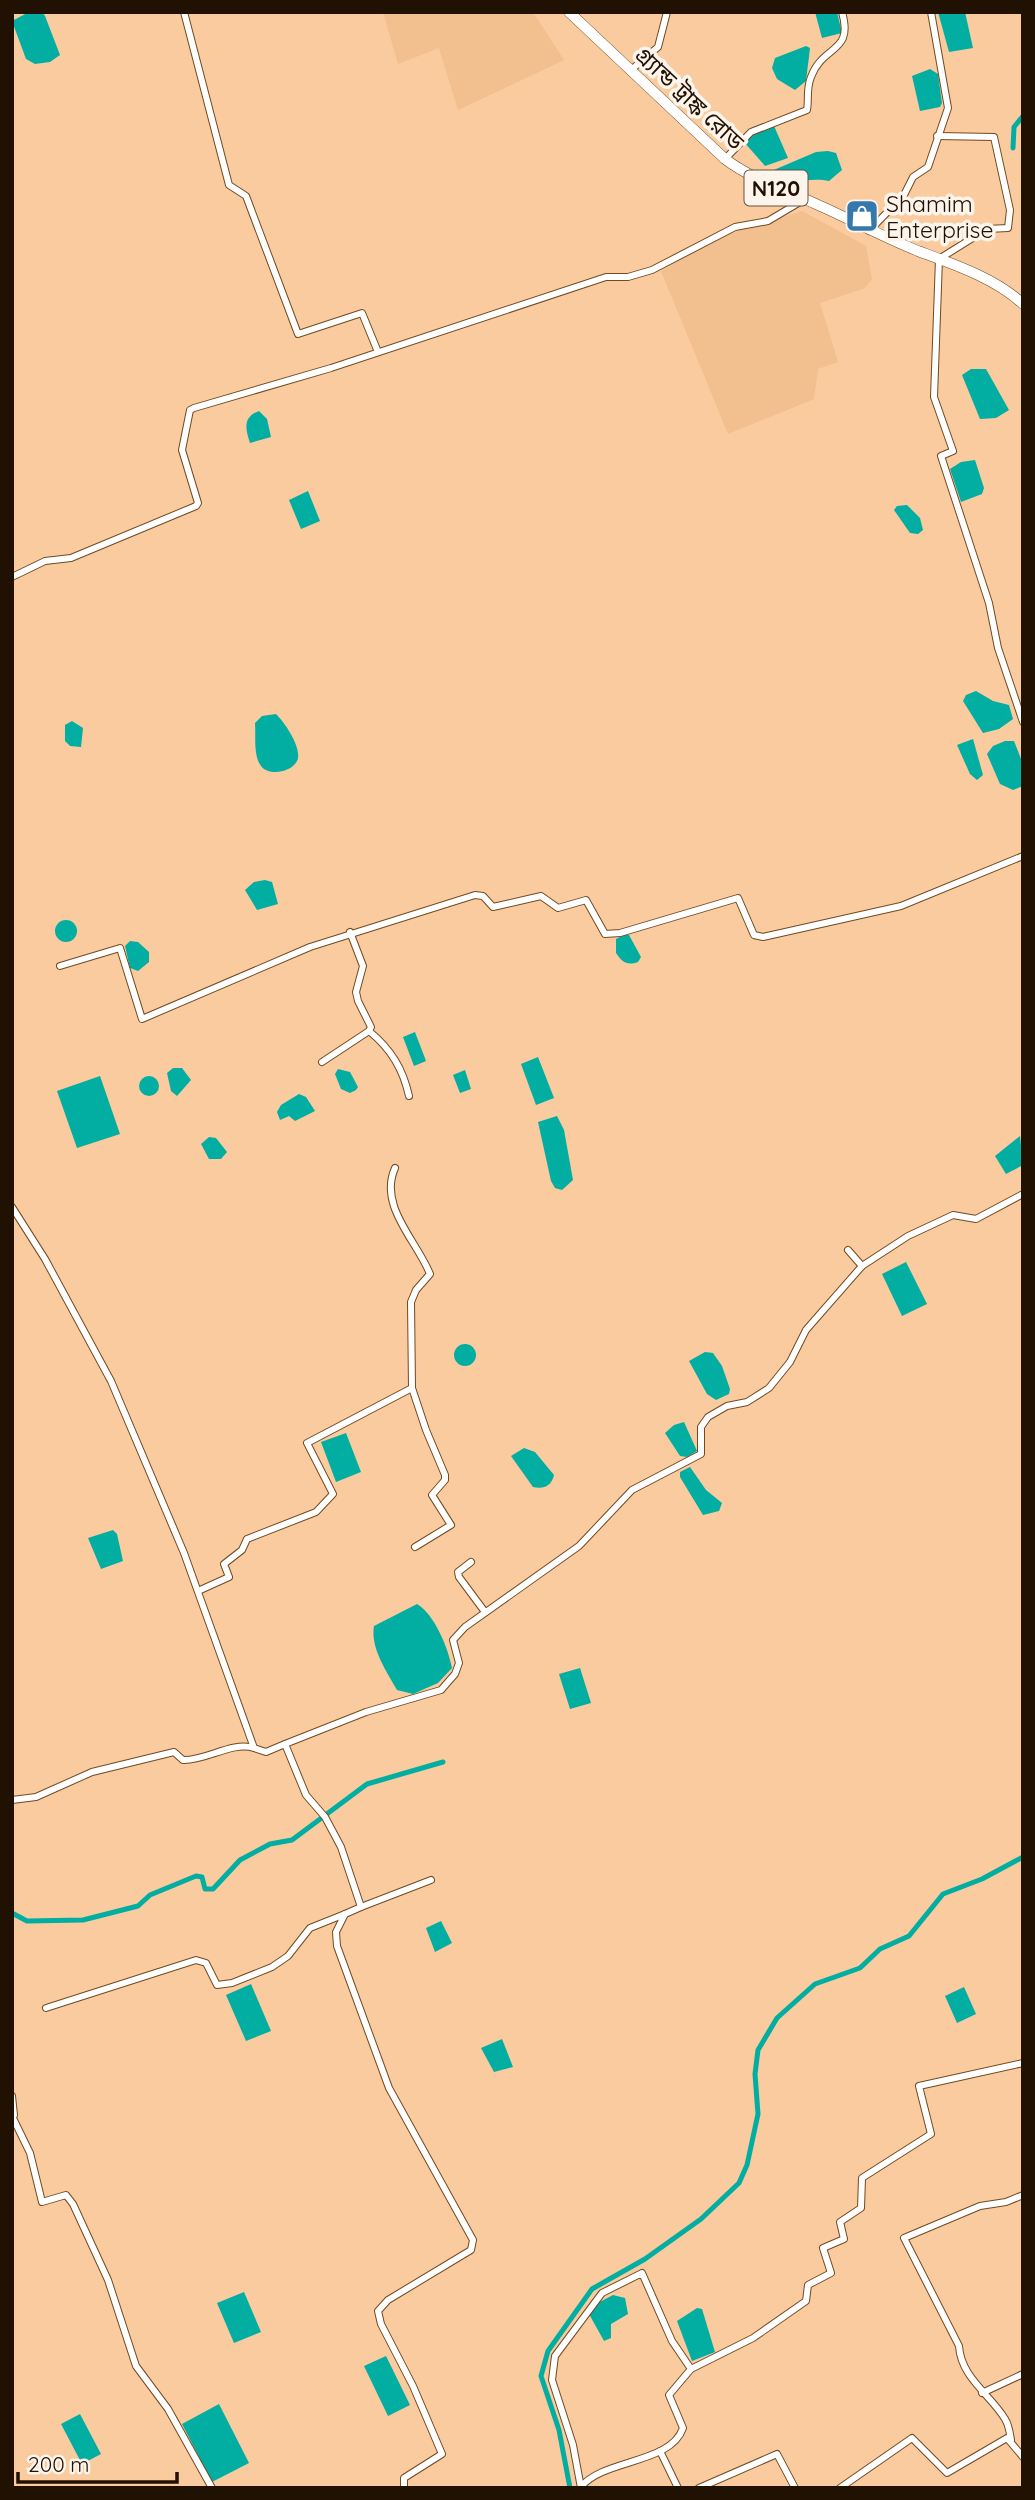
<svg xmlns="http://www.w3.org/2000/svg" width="1035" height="2500" font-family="Quicksand,'Noto Sans Bengali',sans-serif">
	<rect width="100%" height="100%" fill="#f9cb9f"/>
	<g fill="#f2bf8e">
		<path d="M 383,12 L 533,12 L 564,60 L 458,110 L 439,48 L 398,64 Z"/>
		<path d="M 802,211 L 866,246 L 872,279 L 865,288 L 820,303 L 838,362 L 818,369 L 814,399 L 728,434 L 661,271 L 719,237 Z"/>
	</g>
	<g fill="#02ada1">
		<path d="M 29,12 L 42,12 L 45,16 L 60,55 L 50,62 L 35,64 L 26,59 L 12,21 Z"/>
		<path d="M 815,12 L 837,12 L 842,33 L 822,38 Z"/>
		<path d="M 938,12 L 965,12 L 973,48 L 949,52 Z"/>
		<path d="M 806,46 L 810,48 L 806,81 L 795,90 L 777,79 L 772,68 L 775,58 Z"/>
		<path d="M 930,69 L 938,74 L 942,103 L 940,107 L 920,111 L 912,76 Z"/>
		<path d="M 774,126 L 788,158 L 765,166 L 744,142 L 752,134 Z"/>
		<path d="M 828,151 L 836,153 L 842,170 L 829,181 C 810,176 780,188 769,172 L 816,152 Z"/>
		<path d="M 971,369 L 986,369 L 1009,410 L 996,418 L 980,419 L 962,375 Z"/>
		<path d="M 259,411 L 267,419 L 271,437 L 250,443 C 245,428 243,417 259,411 Z"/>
		<path d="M 975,460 L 984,488 L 982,494 L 961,502 L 950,469 L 961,462 Z"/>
		<path d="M 308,491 L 320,521 L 301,529 L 289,500 Z"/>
		<path d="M 907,505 L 920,518 L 923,530 L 918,534 L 910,533 L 894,510 L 897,506 Z"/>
		<path d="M 976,691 L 993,701 L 1009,705 L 1013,719 L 999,729 L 983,733 L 963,701 L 966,695 Z"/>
		<path d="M 276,714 C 285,723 300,745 298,758 C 295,772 269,777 261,766 C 253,755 256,736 255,723 L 262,716 Z"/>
		<path d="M 72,721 L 83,728 L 81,747 L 70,746 L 65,741 L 65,725 Z"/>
		<path d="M 973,739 L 983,775 L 977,780 L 970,774 L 957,745 Z"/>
		<path d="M 1005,741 L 1014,741 L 1023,764 L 1023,786 L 1013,790 L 1000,784 L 987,754 L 993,746 Z"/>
		<path d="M 265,880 L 272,882 L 278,904 L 257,910 L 245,890 L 254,882 Z"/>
		<circle cx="66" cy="931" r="11"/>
		<path d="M 624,935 L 629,935 L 641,957 L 638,962 C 627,966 622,962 616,953 L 616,939 Z"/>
		<path d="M 130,941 L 138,942 L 149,952 L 149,962 L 138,971 L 130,968 L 125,946 Z"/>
		<path d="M 415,1032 L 426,1061 L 414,1066 L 403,1037 Z"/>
		<path d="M 538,1057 L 554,1098 L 536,1105 L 521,1064 Z"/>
		<path d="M 173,1068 L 182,1068 L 191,1080 L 177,1096 L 171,1091 L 167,1073 Z"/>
		<path d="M 338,1069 L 350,1072 L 358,1087 L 356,1090 L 350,1093 L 341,1089 L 335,1074 Z"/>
		<path d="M 465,1070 L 471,1089 L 460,1093 L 453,1075 Z"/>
		<circle cx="149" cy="1086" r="10"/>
		<path d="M 100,1076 L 120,1134 L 77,1148 L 57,1091 Z"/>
		<path d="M 299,1094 L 306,1097 L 315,1111 L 295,1121 L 289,1116 L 280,1120 L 277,1112 L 281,1105 Z"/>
		<path d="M 557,1116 L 564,1130 L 573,1180 L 562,1190 L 555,1188 L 551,1181 L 538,1122 Z"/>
		<path d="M 1020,1136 L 1023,1165 L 1006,1174 L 995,1156 Z"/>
		<path d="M 209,1137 L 216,1138 L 227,1152 L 221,1159 L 209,1159 L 201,1144 Z"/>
		<path d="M 906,1262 L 927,1304 L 902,1316 L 882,1274 Z"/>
		<circle cx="465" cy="1355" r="11"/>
		<path d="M 705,1352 L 713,1353 L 722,1366 L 730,1389 L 729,1394 L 716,1400 L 707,1394 L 689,1361 Z"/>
		<path d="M 684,1422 L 697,1451 L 687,1457 L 680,1456 L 665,1433 L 674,1425 Z"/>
		<path d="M 346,1433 L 361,1472 L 336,1482 L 321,1442 Z"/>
		<path d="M 524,1448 L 535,1452 L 554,1475 C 551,1487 543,1489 533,1487 L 511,1456 Z"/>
		<path d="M 690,1467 L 706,1490 L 722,1503 L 719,1511 L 703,1515 L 680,1477 L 680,1472 Z"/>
		<path d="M 113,1530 L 117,1534 L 123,1561 L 101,1569 L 88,1538 Z"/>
		<path d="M 417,1604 C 435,1615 448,1648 452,1668 L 438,1683 L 413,1694 L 397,1690 C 387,1672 370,1648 374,1626 Z"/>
		<path d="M 580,1668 L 591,1703 L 570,1709 L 559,1674 Z"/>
		<path d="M 441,1921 L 452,1943 L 435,1952 L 426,1928 Z"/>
		<path d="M 251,1984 L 271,2031 L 246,2041 L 226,1995 Z"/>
		<path d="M 964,1987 L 976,2014 L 957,2023 L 945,1996 Z"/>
		<path d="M 502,2039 L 513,2067 L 494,2072 L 481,2048 Z"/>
		<path d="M 244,2292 L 261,2332 L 234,2343 L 217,2303 Z"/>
		<path d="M 613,2295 L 625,2298 L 628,2314 L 611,2324 L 611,2338 L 604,2341 L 589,2314 L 596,2304 Z"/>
		<path d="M 697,2308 L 702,2309 L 715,2352 L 692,2361 L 677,2321 Z"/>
		<path d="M 386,2356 L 410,2405 L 388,2416 L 364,2366 Z"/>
		<path d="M 219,2404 L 249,2463 L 212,2482 L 182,2424 Z"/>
		<path d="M 80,2414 L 101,2454 L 82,2464 L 61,2424 Z"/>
	</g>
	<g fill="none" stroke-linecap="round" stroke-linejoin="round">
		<g stroke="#02ada1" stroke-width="5">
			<path d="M 1013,148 L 1014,127 L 1023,116"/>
			<path d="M 12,1913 L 27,1921 L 83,1920 L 138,1906 L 150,1895 L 196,1876 L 202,1877 L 205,1889 L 213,1889 L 240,1860 L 270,1844 L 292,1840 L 367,1784 L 443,1762"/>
			<path d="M 570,2488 L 559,2430 L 541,2376 L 548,2351 L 592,2289 L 645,2259 L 701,2219 L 739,2183 L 747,2165 L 758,2114 L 755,2074 L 758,2050 L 777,2018 L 815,1984 L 860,1968 L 880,1949 L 909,1936 L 943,1894 L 982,1879 L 1023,1857"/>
		</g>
		<defs>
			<g id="minor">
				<path d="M 184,12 L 229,185 L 246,196 L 298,334 L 362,313 L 378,352"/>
				<path d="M 631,70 L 658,47 L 667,12"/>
				<path d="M 937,136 L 994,137 L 1010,210 L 1008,228 L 987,229 L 939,259 L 934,397 L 953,451 L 941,456 L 989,603 L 998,648 L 1023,722"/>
				<path d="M 725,159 L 751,132 L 807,110 C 809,99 806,89 811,77 C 823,44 854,54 842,12"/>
				<path d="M 869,231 L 904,195 L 913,177 L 928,167 L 948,108 L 931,12"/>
				<path d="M 12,577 L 45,561 L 71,558 L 196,506 L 198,503 L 182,450 L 190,410 L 194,408 L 331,368 L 606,277 L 628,277 L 652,270 L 735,227 L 768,221 L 805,199"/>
				<path d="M 60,966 L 120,948 L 142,1019 L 310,947 L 475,895 L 483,896 L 493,907 L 541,896 L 558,908 L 586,900 L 605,934 L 620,933 L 738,898 L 754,935 L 763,937 L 901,906 L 1023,856"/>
				<path d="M 369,1031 C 391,1049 403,1069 409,1096"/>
				<path d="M 322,1062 L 369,1031 L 371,1027 L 358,1001 L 356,992 L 363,966 L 350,932"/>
				<path d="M 12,1207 L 45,1259 L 111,1381 L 184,1553 L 254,1748 L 266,1752 L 285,1744"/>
				<path d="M 848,1250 L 862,1266"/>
				<path d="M 412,1388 L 426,1430 L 445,1475 L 445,1480 L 432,1495 L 451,1525 L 415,1547"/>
				<path d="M 471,1562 L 458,1572 L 459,1577 L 485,1612"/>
				<path d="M 198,1591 L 229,1577 L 224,1564 L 242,1550 L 247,1539 L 316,1512 L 333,1494 L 307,1443 L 412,1388 L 411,1302 L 416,1290 L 430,1274 C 417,1241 378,1206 395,1168"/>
				<path d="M 12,1800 L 36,1797 L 92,1772 L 174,1752 L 183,1760 C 206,1761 232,1741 254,1748"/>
				<path d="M 361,1907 L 431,1880"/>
				<path d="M 46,2008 L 196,1960 L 206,1963 L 217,1985 L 232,1983 L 272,1967 L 288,1956 L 310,1928 L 345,1914"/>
				<path d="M 12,2096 L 14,2115"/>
				<path d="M 12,2116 L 30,2153 L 42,2202 L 66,2195 L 73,2204 L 108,2280 L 136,2366 L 168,2409 L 212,2488"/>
				<path d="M 691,2369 L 753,2338 L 806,2301 L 808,2285 L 831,2273 L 823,2248 L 844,2239 L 840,2222 L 861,2208 L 862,2178 L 931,2134 L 919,2086 L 1023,2063"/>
				<path d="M 982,2393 L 1023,2374"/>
				<path d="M 1011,2440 C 1010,2434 1009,2425 1005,2419 C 991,2395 961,2378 959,2346 L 904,2238 L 980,2206 L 1006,2202 L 1023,2195"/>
				<path d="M 660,2451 L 678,2488"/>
				<path d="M 581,2487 C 603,2459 671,2464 683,2428 L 669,2395 L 691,2369 L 672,2341 L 642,2273 L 602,2293 L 555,2356 L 552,2380 L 573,2445 L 581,2488"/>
				<path d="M 404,2488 L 404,2478 L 442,2454 L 413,2386 L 381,2324 L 378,2311 L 388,2300 L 471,2250 L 473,2240 L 389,2088 L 337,1946 L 336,1932 L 345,1914 L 361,1907 L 341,1847 L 325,1817 L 306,1795 L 285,1744 L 366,1712 L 441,1690 L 455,1674 L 459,1663 L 453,1640 L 465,1627 L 579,1546 L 632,1490 L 701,1454 L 701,1427 L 708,1417 L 727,1406 L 747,1402 L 769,1388 L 790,1362 L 806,1330 L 862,1266 L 908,1236 L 953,1215 L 976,1219 L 1023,1194"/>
				<path d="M 699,2488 L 777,2454 L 795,2488"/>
				<path d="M 840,2488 L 912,2438 L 947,2473 L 1007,2438 L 1023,2457"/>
			</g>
			<path id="highway" d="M 569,12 L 725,159 C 753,180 784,189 816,204 C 850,219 883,237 918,251 C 953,264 995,278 1023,304"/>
		</defs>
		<use href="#minor" stroke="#714a20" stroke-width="8"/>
		<use href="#highway" stroke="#714a20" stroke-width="11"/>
		<use href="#minor" stroke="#fff" stroke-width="6"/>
		<use href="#highway" stroke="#fff" stroke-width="10"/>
	</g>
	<defs>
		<symbol id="shop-square" viewBox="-11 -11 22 22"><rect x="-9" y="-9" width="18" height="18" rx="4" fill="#3478ad" stroke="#fdf4eb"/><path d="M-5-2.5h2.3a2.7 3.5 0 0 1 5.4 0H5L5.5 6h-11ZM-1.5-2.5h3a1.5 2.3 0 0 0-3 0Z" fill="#fff"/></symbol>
	</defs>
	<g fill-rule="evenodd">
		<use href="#shop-square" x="843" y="197" width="38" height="38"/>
	</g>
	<g text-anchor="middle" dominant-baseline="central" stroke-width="7" stroke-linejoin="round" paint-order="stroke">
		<rect fill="#fdf4eb" stroke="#635548" stroke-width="2" x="744.5" y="170.5" width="63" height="35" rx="5"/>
		<g font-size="21" font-weight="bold" fill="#211102">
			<text x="776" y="188">N120</text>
		</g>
		<g font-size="23" fill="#211102" stroke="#fdf4eb">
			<text transform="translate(690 98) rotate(43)">গ্র্যান্ড ট্রাঙ্ক রোড</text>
		</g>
		<g font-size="23" fill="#211102" stroke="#fdf4eb" text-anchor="start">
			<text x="886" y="203">Shamim<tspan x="886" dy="26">Enterprise</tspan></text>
		</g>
	</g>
	<rect width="1035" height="2500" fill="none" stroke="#211102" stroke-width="28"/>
	<path d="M18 2472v10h159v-10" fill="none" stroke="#211102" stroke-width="3.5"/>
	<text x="28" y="2472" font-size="21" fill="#211102" stroke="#fdf4eb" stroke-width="5" paint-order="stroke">200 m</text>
</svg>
